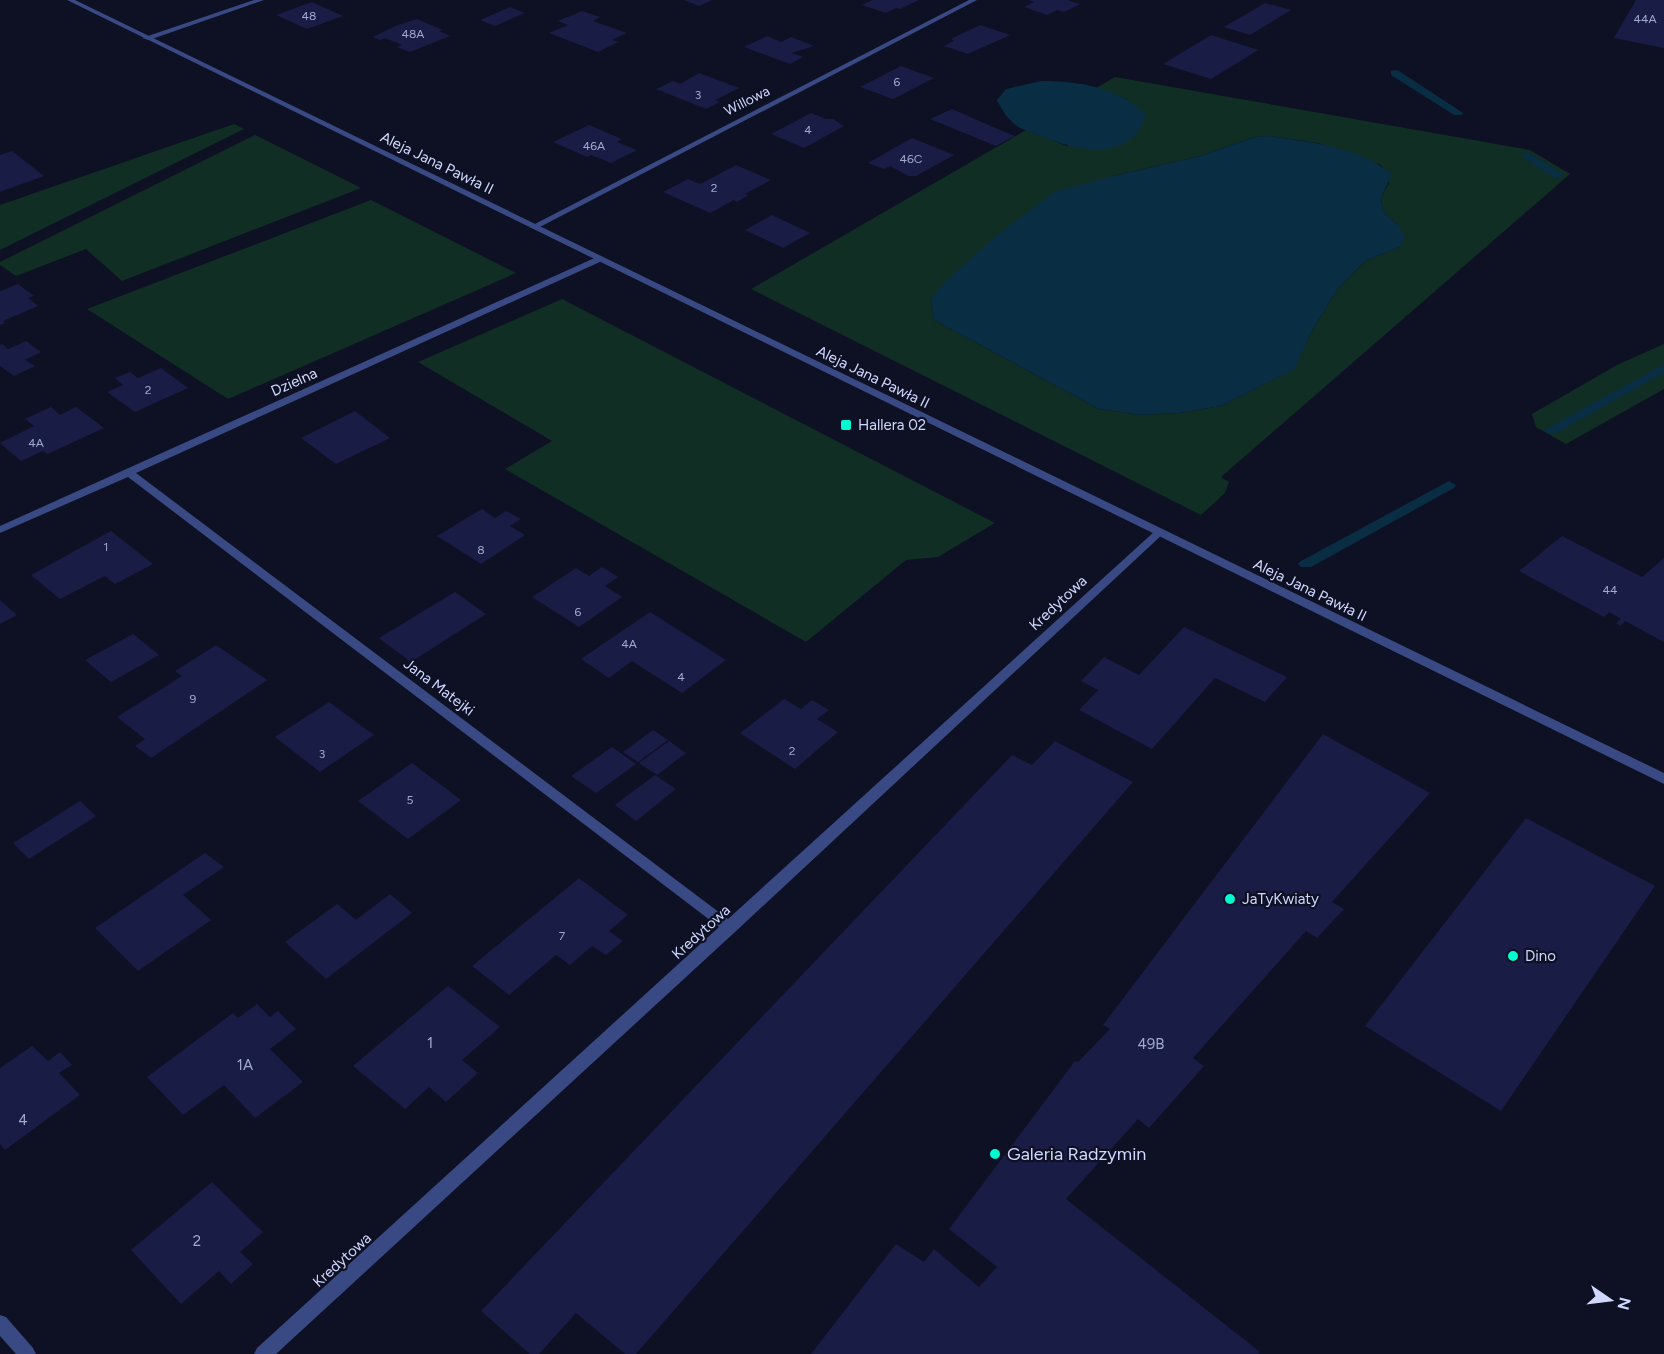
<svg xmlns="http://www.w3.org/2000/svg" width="1664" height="1354" font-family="Figtree,sans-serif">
	<rect width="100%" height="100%" fill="#0e1024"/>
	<g fill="#112e25" fill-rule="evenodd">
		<path d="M 1115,77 L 1530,150 L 1570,174 L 1221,477 L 1229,482 L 1225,493 L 1201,515 L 751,289 L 1026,130 L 1067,146 L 1127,99 L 1096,88 ZM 1270,136 L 1318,143 L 1381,165 L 1389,183 L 1381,197 L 1383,212 L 1398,225 L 1400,247 L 1365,261 L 1337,290 L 1309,336 L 1294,369 L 1221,406 L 1179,413 L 1140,415 L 1099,409 L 934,320 L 931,299 L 1113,176 L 1200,156 L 1255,137 Z"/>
		<path d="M 234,124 L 244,129 L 0,250 L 0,205 Z"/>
		<path d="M 255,135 L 361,188 L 122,281 L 86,249 L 16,276 L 0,265 L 0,262 Z"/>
		<path d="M 371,200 L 516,273 L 228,399 L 87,309 Z"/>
		<path d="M 562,299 L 995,523 L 938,557 L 906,560 L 806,642 L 505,469 L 552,441 L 418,362 Z"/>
		<path d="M 1664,344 L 1664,389 L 1566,444 L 1536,427 L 1532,414 L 1617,365 Z"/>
	</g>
	<g fill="#092d42">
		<path d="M 1041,81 C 1077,81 1119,87 1146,114 C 1133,163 1078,151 1043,137 C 1035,133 1024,131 1017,126 C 1008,120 1002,110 997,100 L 1006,89 Z"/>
		<path d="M 1270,136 C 1308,142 1362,147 1392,175 L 1381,197 L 1383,212 L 1398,225 L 1405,238 L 1400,247 L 1365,261 L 1337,290 L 1309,336 L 1295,369 L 1221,406 L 1179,413 L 1140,415 L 1099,409 L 934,320 L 931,299 L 945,282 L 996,236 L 1054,192 L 1113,176 L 1200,156 L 1255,137 Z"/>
	</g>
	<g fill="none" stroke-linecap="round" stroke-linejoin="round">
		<g fill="#092d42" fill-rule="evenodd">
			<path d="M 1395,70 L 1399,71 L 1463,113 L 1462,115 L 1454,115 L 1391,75 L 1391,71 Z"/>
			<path d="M 1527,152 L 1561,173 L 1561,177 L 1553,177 L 1523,157 L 1523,153 Z"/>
			<path d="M 1664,364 L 1664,373 L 1556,433 L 1546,433 L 1544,430 Z"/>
			<path d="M 1449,481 L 1456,485 L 1454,488 L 1311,567 L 1301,567 L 1298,564 L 1301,561 Z"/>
		</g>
	</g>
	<g fill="#191c45">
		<path d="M 684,0 L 712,0 L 699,6 Z"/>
		<path d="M 873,0 L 919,0 L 900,9 L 896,8 L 886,13 L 862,5 Z"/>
		<path d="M 1028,0 L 1068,0 L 1080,4 L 1064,12 L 1057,10 L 1047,15 L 1024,7 L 1034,2 Z"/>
		<path d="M 1636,0 L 1664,0 L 1664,48 L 1614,38 Z"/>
		<path d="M 312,2 L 343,16 L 307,29 L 276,15 Z"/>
		<path d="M 1265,3 L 1291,10 L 1250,35 L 1224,27 Z"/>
		<path d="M 510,7 L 525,13 L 495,26 L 480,20 Z"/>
		<path d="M 582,11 L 600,17 L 593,21 L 627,33 L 612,40 L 618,42 L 598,52 L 549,33 L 568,25 L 558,21 Z"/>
		<path d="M 417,19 L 443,30 L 439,31 L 450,36 L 410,52 L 397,47 L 402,45 L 385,38 L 380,40 L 373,37 L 395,26 Z"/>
		<path d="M 980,25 L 1010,35 L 968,54 L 944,46 L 954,41 L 951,39 Z"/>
		<path d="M 1211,35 L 1258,50 L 1211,79 L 1163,64 Z"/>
		<path d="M 767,36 L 781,42 L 791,37 L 814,46 L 792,53 L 803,57 L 790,64 L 744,47 Z"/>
		<path d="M 901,66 L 934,78 L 893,99 L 860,87 Z"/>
		<path d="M 699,73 L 739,88 L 715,100 L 720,102 L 706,109 L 656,89 L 673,81 L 680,84 Z"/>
		<path d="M 952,109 L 993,127 L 1015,136 L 996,146 L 930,119 Z"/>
		<path d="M 811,113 L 826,119 L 833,119 L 844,126 L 804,148 L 771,134 Z"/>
		<path d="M 589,125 L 622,139 L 617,142 L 637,150 L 611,163 L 591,155 L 587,157 L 553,142 Z"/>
		<path d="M 912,138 L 954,155 L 916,176 L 909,176 L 890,166 L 884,169 L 868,163 Z"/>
		<path d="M 12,151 L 44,176 L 0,192 L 0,155 Z"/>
		<path d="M 736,165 L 771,180 L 745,194 L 749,195 L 737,202 L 734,200 L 710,213 L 663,192 L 688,179 L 700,184 Z"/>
		<path d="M 772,215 L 810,233 L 783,248 L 745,230 Z"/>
		<path d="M 18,284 L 34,296 L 28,298 L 38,306 L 3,321 L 5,323 L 0,325 L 0,291 Z"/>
		<path d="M 26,341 L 41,352 L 25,360 L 35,366 L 14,376 L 0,366 L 0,345 L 2,344 L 8,349 Z"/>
		<path d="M 161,368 L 188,388 L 135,412 L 107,392 L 123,385 L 115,378 L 130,372 L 138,378 Z"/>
		<path d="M 51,407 L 60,415 L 76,407 L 104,428 L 48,454 L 43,451 L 21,461 L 0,443 L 34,426 L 25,419 Z"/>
		<path d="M 355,411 L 390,438 L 336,464 L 301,438 Z"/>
		<path d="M 482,509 L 495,518 L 506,511 L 521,519 L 510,526 L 525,535 L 481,564 L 437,536 Z"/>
		<path d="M 111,531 L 153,564 L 115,584 L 105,576 L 60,599 L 31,575 Z"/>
		<path d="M 1562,536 L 1642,577 L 1664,558 L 1664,642 L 1625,621 L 1620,626 L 1616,623 L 1621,619 L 1609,612 L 1604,617 L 1519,571 Z"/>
		<path d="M 602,567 L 618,577 L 605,586 L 622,597 L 579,627 L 532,597 L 576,568 L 589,576 Z"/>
		<path d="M 455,592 L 486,614 L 411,662 L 379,638 Z"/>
		<path d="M 0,600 L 17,615 L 0,624 Z"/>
		<path d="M 650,612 L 677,629 L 726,660 L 682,693 L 632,661 L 609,678 L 581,659 Z"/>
		<path d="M 1184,627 L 1287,677 L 1265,702 L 1215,678 L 1152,749 L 1079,710 L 1098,690 L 1081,681 L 1104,657 L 1139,675 Z"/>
		<path d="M 133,634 L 159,655 L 111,682 L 85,660 Z"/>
		<path d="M 216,645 L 267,680 L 151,758 L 135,746 L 145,739 L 117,717 L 182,676 L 175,671 Z"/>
		<path d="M 784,699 L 801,709 L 812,700 L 829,710 L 817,719 L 838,732 L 795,769 L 740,733 Z"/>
		<path d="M 329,702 L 374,735 L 320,772 L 275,737 Z"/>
		<path d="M 653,730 L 668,740 L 638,762 L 623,752 Z"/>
		<path d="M 1323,734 L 1430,793 L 1332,902 L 1344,909 L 1317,938 L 1306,931 L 1193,1058 L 1204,1066 L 1149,1128 L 1138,1119 L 1066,1199 L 1260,1352 L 1258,1354 L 811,1354 L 896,1244 L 924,1262 L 934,1249 L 979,1287 L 997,1267 L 949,1229 L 1075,1061 L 1078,1062 L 1110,1029 L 1103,1025 Z"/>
		<path d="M 669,741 L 686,753 L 657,775 L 639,763 Z"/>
		<path d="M 1055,741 L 1133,782 L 636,1354 L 625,1354 L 576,1313 L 539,1354 L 530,1354 L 481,1311 L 1012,755 L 1032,765 Z"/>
		<path d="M 612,747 L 636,764 L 596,793 L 571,776 Z"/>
		<path d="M 412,763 L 461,800 L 408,839 L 358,801 Z"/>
		<path d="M 655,775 L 676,789 L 636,821 L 615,805 Z"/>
		<path d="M 80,801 L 96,816 L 29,859 L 13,843 Z"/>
		<path d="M 1526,818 L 1655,886 L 1501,1111 L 1365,1026 Z"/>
		<path d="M 205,853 L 224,867 L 183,895 L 211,920 L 138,971 L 95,928 Z"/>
		<path d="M 579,878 L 628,915 L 609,931 L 623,941 L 606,955 L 592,946 L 570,965 L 556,955 L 509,995 L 472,966 Z"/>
		<path d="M 390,894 L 412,913 L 326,979 L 285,942 L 337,904 L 356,920 Z"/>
		<path d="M 448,986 L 500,1027 L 462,1060 L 478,1073 L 446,1102 L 429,1087 L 405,1109 L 353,1066 Z"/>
		<path d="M 257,1004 L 270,1017 L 278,1011 L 296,1029 L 270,1049 L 303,1082 L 255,1118 L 224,1085 L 183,1115 L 147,1077 L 233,1013 L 238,1018 Z"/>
		<path d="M 32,1046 L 48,1061 L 60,1052 L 72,1065 L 59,1073 L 80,1095 L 5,1150 L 0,1144 L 0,1068 Z"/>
		<path d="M 212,1182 L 263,1232 L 240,1252 L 253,1264 L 231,1284 L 219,1271 L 181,1304 L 131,1250 Z"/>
	</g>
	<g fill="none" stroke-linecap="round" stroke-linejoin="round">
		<g fill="#384983" fill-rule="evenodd">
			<path d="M 254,0 L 264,0 L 149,40 L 142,38 Z"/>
			<path d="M 969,0 L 977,0 L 536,229 L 529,227 Z"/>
			<path d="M 599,256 L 602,257 L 602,261 L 136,473 L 728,919 L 1155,531 L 1163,531 L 1164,533 L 735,932 L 276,1354 L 254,1354 L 257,1348 L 719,927 L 128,477 L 0,533 L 0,526 Z"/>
			<path d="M 0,1315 L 6,1317 L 33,1348 L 36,1354 L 16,1354 L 0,1336 Z"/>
		</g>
		<path fill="#384983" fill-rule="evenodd" d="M 67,0 L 75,0 L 1664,773 L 1664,784 Z"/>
	</g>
	<g fill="#00fbd0" stroke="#0e1024" stroke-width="2">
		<rect x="840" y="419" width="12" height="12" rx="3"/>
		<circle cx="1230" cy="899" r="6"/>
		<circle cx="1513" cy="956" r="6"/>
		<circle cx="995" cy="1154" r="6"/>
	</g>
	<g text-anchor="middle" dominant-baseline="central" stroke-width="4.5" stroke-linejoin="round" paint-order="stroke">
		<g font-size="12" fill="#a2a9d0">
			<text x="309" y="16">48</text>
			<text x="1645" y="19">44A</text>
			<text x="413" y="34">48A</text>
			<text x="897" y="82">6</text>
			<text x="698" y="95">3</text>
			<text x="808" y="130">4</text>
			<text x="594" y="146">46A</text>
			<text x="911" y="159">46C</text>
			<text x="714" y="188">2</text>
			<text x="148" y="390">2</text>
			<text x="36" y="443">4A</text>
			<text x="106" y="547">1</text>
			<text x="481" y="550">8</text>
			<text x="1610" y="590">44</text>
			<text x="578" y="612">6</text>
			<text x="629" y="644">4A</text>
			<text x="681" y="677">4</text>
			<text x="193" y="699">9</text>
			<text x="792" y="751">2</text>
			<text x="322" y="754">3</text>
			<text x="410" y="800">5</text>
			<text x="562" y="936">7</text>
		</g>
		<g font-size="14" fill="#d0d8ff" stroke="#0e1024">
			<text transform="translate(747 101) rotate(-27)">Willowa</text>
		</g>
		<g font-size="15" fill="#d0d8ff" stroke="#0e1024">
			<text transform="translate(437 163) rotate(26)">Aleja Jana Pawła II</text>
			<text transform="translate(873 377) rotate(26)">Aleja Jana Pawła II</text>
			<text transform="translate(294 382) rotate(-24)">Dzielna</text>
			<text transform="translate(1310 590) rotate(26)">Aleja Jana Pawła II</text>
			<text transform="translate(1058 603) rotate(-43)">Kredytowa</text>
			<text transform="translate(439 687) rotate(37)">Jana Matejki</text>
			<text transform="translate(701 932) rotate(-42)">Kredytowa</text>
			<text transform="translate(342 1260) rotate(-42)">Kredytowa</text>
		</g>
		<g font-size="15" fill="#d0d8ff" stroke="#0e1024" text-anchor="start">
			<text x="858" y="425">Hallera 02</text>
			<text x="1242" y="899">JaTyKwiaty</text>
			<text x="1525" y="956">Dino</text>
		</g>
		<g font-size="15" fill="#a2a9d0">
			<text x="430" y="1043">1</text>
			<text x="1151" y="1044">49B</text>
			<text x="245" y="1065">1A</text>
			<text x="23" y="1120">4</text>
			<text x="197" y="1241">2</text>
		</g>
		<g font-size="18" fill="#d0d8ff" stroke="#0e1024" text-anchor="start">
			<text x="1007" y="1154">Galeria Radzymin</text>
		</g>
	</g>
	<g transform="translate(1610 1300) rotate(104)" stroke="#0e1024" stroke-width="4.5" paint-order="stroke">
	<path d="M0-4.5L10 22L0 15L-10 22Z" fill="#d0d8ff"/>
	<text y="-9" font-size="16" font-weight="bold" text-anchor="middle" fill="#d0d8ff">N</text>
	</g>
</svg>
